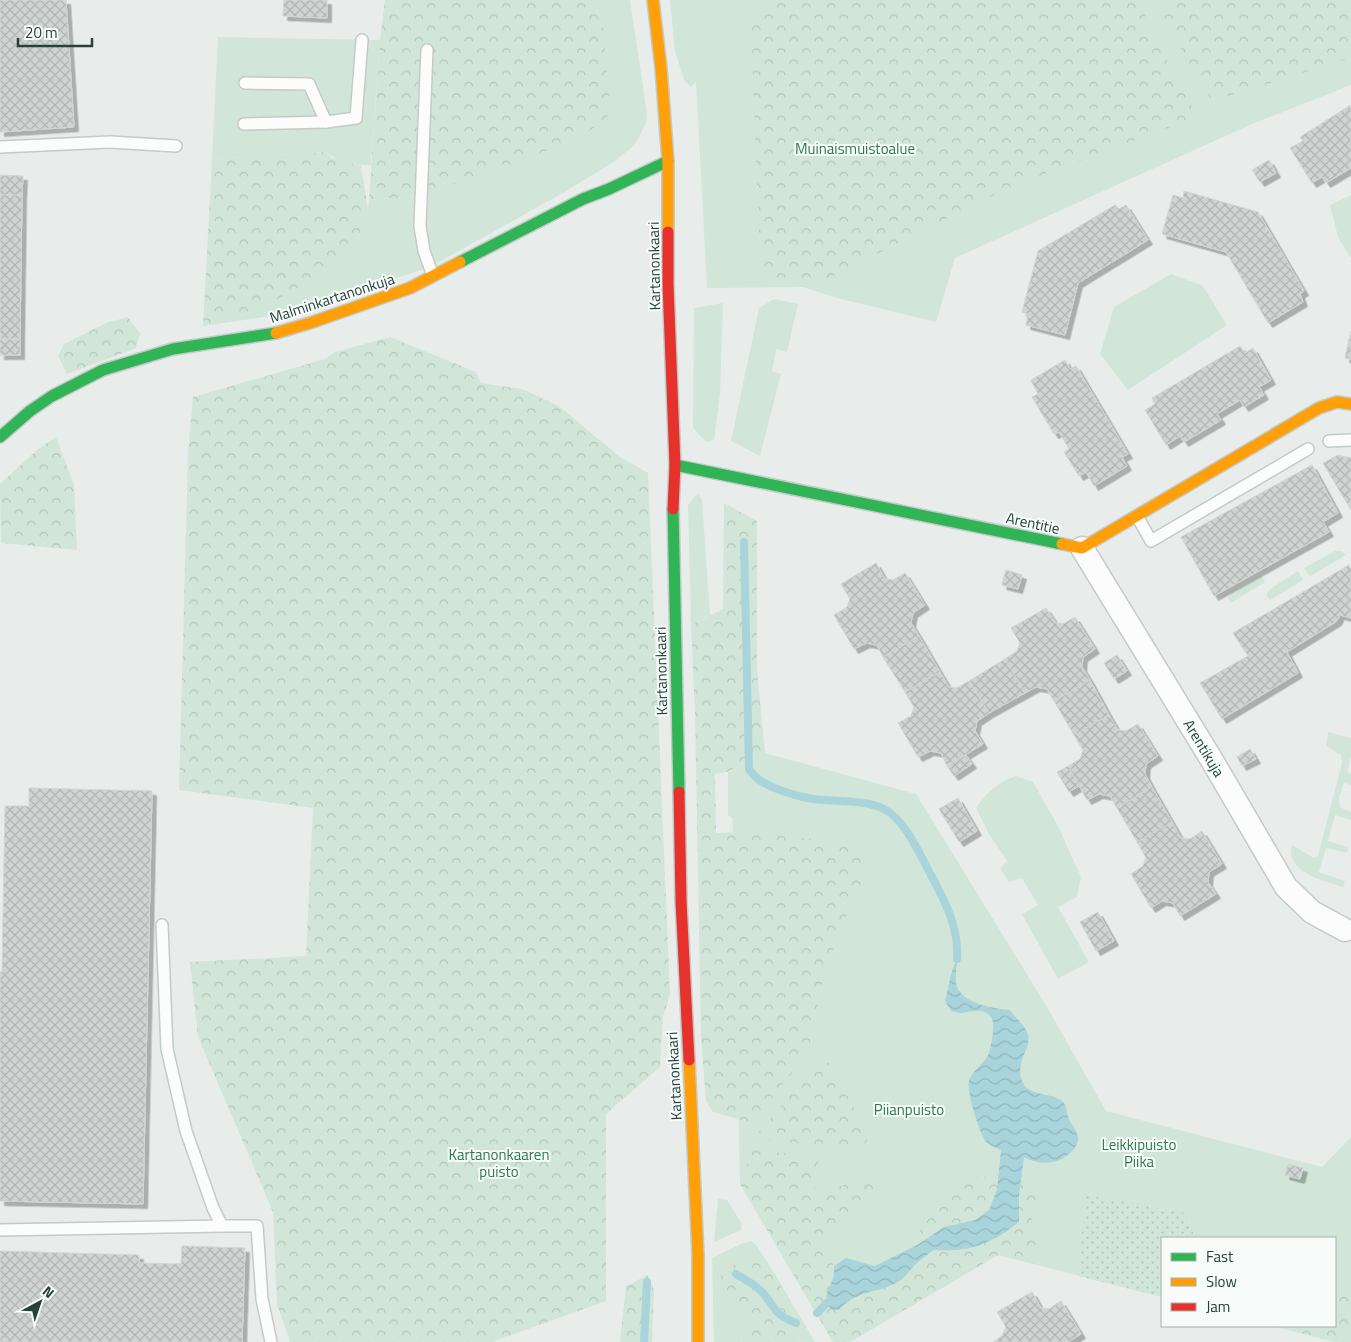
<svg xmlns="http://www.w3.org/2000/svg" width="1351" height="1342" font-family="'Titillium Web',sans-serif">
	<defs>
		<pattern id="forest-crowns" width="20" height="18" patternUnits="userSpaceOnUse" patternTransform="scale(1.25)"><rect width="20" height="18" fill="#d1e6d8"/><path d="M2 6a3 3 0 1 1 6 0M12 15a3 3 0 1 1 6 0" fill="none" stroke="#b3c6ba"/></pattern>
		<pattern id="garden-dots" width="8" height="8" patternUnits="userSpaceOnUse" patternTransform="scale(1.25)"><rect width="8" height="8" fill="#d1e6d8"/><path d="M2 2h.1M6 6h.1" fill="none" stroke="#b3c6ba" stroke-width="1.8" stroke-linecap="round"/></pattern>
		<pattern id="water-waves" width="16" height="10" patternUnits="userSpaceOnUse" patternTransform="scale(1.25)"><rect width="16" height="10" fill="#a9d4db"/><path d="M0 5q4-4 8 0t8 0" fill="none" stroke="#91b7bd"/></pattern>
		<pattern id="building-cross-hatch" width="8" height="8" patternUnits="userSpaceOnUse" patternTransform="scale(1.25)"><rect width="8" height="8" fill="#cfd4d2"/><path d="M0 0l8 8M0 8l8-8" fill="none" stroke="#b2b7b5"/></pattern>
		<filter id="shadow"><feDropShadow dx="4.5" dy="4.5" stdDeviation="0" flood-color="#0004"/></filter>
	</defs>
	<rect width="100%" height="100%" fill="#e8edeb"/>
	<g fill="#d1e6d8">
		<path d="M 454,0 L 630,0 L 647,114 L 646,123 L 637,141 L 631,148 L 612,163 L 561,194 L 430,267 L 328,301 L 265,317 L 203,326 L 258,310 L 301,286 L 334,263 L 359,236 L 368,209 L 369,200 L 431,195 Z"/>
		<path d="M 670,0 L 1351,0 L 1351,85 L 1252,124 L 955,258 L 936,322 L 837,298 L 803,287 L 707,288 L 696,82 L 691,87 L 685,82 L 675,52 Z"/>
		<path d="M 218,37 L 380,40 L 371,165 C 357,166 337,163 327,152 L 212,159 Z"/>
		<path d="M 1351,195 L 1351,258 L 1338,237 L 1330,205 Z"/>
		<path d="M 1171,274 L 1203,286 L 1227,325 L 1128,390 L 1100,354 L 1114,307 Z"/>
		<path d="M 774,299 L 798,304 L 787,352 L 776,349 L 772,371 L 781,374 L 760,456 L 731,441 L 759,308 Z"/>
		<path d="M 723,303 L 720,394 L 714,440 L 707,442 L 699,435 L 693,427 L 694,308 Z"/>
		<path d="M 698,493 L 702,500 L 710,615 L 691,625 L 688,505 Z"/>
		<path d="M 1335,551 L 1342,551 L 1346,555 L 1310,576 L 1304,568 Z"/>
		<path d="M 1298,571 L 1303,580 L 1270,600 L 1266,595 L 1270,589 Z"/>
		<path d="M 1262,576 L 1265,582 L 1231,603 L 1227,597 Z"/>
		<path d="M 1328,732 L 1351,738 L 1351,757 L 1347,772 L 1351,774 L 1351,785 L 1344,783 L 1339,797 L 1340,807 L 1351,812 L 1351,820 L 1335,815 L 1328,841 L 1348,847 L 1347,853 L 1326,848 L 1319,872 L 1345,881 L 1343,887 C 1324,881 1285,872 1292,845 L 1314,858 L 1318,856 L 1342,763 L 1341,755 L 1326,746 Z"/>
		<path d="M 765,753 L 916,794 L 1047,1007 L 1106,1111 L 1322,1167 L 1351,1137 L 1351,1342 L 1335,1342 L 1273,1326 L 1335,1326 L 1335,1238 L 1162,1238 L 1162,1297 L 998,1255 L 850,1342 L 833,1342 L 740,1184 L 733,833 L 732,818 L 728,815 L 728,772 Z"/>
		<path d="M 1016,776 L 1033,782 L 1058,826 L 1081,877 L 1077,897 L 1058,907 L 1089,962 L 1058,979 L 1022,914 L 1038,905 L 1022,878 L 1009,882 L 1000,868 L 1007,861 L 989,834 L 976,808 C 987,793 997,782 1016,776 Z"/>
		<path d="M 718,1199 L 727,1200 L 742,1224 L 741,1230 L 714,1242 Z"/>
		<path d="M 751,1241 L 757,1246 L 775,1274 L 815,1342 L 807,1342 L 795,1338 L 790,1329 C 791,1324 794,1318 794,1313 C 794,1298 776,1279 766,1268 L 740,1307 L 760,1321 L 762,1326 L 749,1327 L 739,1331 L 736,1342 L 714,1342 L 712,1258 L 743,1243 Z"/>
	</g>
	<g fill="url(#forest-crowns)">
		<path d="M 385,0 L 600,0 L 611,113 L 581,138 L 498,169 L 469,177 L 431,195 L 369,200 L 380,40 Z"/>
		<path d="M 770,0 L 1141,0 L 1141,5 L 1155,38 L 1197,117 L 1008,188 L 816,285 C 794,283 780,282 762,269 L 759,239 L 751,28 L 757,16 Z"/>
		<path d="M 1159,0 L 1351,0 L 1351,58 L 1212,101 L 1165,22 Z"/>
		<path d="M 327,152 L 332,158 L 361,166 L 368,209 L 359,236 L 334,263 L 301,286 L 258,310 L 203,326 L 212,159 Z"/>
		<path d="M 128,317 L 140,334 L 136,348 L 67,374 L 58,356 L 64,344 L 106,323 Z"/>
		<path d="M 390,337 L 476,372 L 481,383 L 522,389 L 559,406 L 620,457 L 648,473 L 670,995 L 663,1017 L 660,1067 L 606,1114 L 606,1301 L 492,1342 L 290,1342 L 277,1304 L 273,1212 L 198,1037 L 190,962 L 306,956 L 313,808 L 179,790 L 188,453 L 193,397 L 325,359 L 335,352 Z"/>
		<path d="M 56,437 L 74,485 L 77,550 L 1,543 L 0,484 L 38,449 Z"/>
		<path d="M 724,503 L 757,521 L 757,669 L 765,753 L 727,772 L 715,774 L 716,833 L 739,832 L 845,842 L 862,854 L 865,863 L 861,883 L 829,959 L 819,994 L 813,1036 L 803,1059 L 758,1116 L 748,1122 L 713,1112 L 706,1101 L 701,1037 L 695,713 L 691,625 L 723,609 Z"/>
		<path d="M 817,1060 L 829,1063 L 870,1136 L 863,1147 L 826,1147 L 759,1138 L 758,1133 L 786,1100 Z"/>
		<path d="M 753,1149 L 821,1158 C 813,1169 816,1177 815,1190 L 823,1194 C 835,1188 853,1179 867,1183 C 870,1184 874,1187 878,1189 L 876,1199 C 859,1213 837,1223 823,1241 C 830,1252 837,1265 833,1279 C 828,1293 823,1293 830,1309 L 839,1309 C 856,1291 867,1295 887,1286 C 900,1281 908,1272 918,1262 C 917,1252 916,1241 919,1232 C 922,1224 963,1182 970,1179 C 985,1173 1019,1183 1035,1186 L 1042,1195 L 1037,1203 L 1031,1222 L 1036,1243 L 1038,1265 L 998,1255 L 850,1342 L 833,1342 L 740,1184 Z"/>
		<path d="M 748,1261 C 755,1262 761,1264 767,1269 C 776,1277 794,1301 794,1313 C 794,1318 791,1324 790,1329 L 795,1338 L 807,1342 L 736,1342 L 739,1331 L 749,1327 L 762,1326 L 760,1321 L 726,1297 L 721,1288 L 721,1274 L 737,1263 Z"/>
		<path d="M 648,1275 L 654,1290 L 652,1342 L 620,1342 L 626,1286 Z"/>
		<path d="M 1335,1290 L 1351,1292 L 1351,1342 L 1335,1342 L 1273,1326 L 1335,1326 Z"/>
	</g>
	<path fill="url(#garden-dots)" d="M 1086,1195 L 1185,1213 L 1195,1238 L 1162,1238 L 1162,1297 L 1078,1276 Z"/>
	<path fill="url(#water-waves)" d="M 957,959 C 957,967 955,976 956,984 C 960,1003 994,1009 1010,1010 C 1015,1018 1026,1026 1028,1035 C 1032,1048 1013,1064 1023,1083 C 1030,1097 1053,1092 1063,1102 C 1067,1106 1067,1114 1069,1120 C 1072,1125 1077,1131 1078,1137 C 1079,1142 1076,1146 1073,1150 C 1060,1165 1040,1166 1024,1157 L 1019,1195 L 1019,1222 C 990,1245 970,1252 934,1250 C 928,1254 923,1258 918,1262 C 912,1267 908,1274 902,1279 C 880,1295 860,1287 839,1310 L 830,1309 C 823,1291 828,1294 833,1278 C 834,1275 834,1270 834,1266 L 846,1258 L 875,1266 L 917,1245 L 944,1227 L 975,1220 L 989,1210 L 997,1190 L 1001,1150 C 997,1148 991,1146 987,1143 C 980,1136 966,1091 969,1081 C 972,1071 981,1066 987,1057 C 991,1052 996,1022 991,1017 C 983,1007 971,1012 962,1013 C 959,1013 955,1012 951,1011 L 945,1001 C 949,987 950,972 957,959 Z"/>
	<g fill="none" stroke-linecap="round" stroke-linejoin="round">
		<g stroke="#a9d4db" stroke-width="8">
			<path d="M 744,542 L 749,769 C 757,781 767,785 780,790 C 790,794 802,797 813,799 C 836,802 863,799 884,809 C 905,819 921,857 932,877 C 946,903 959,929 957,959"/>
			<path d="M 736,1274 C 745,1279 755,1285 762,1292 C 777,1309 773,1314 796,1323"/>
			<path d="M 817,1313 L 827,1303"/>
			<path d="M 644,1342 L 647,1282"/>
		</g>
	</g>
	<g fill="url(#building-cross-hatch)" stroke="#d1d6d4" filter="url(#shadow)">
		<path d="M 0,0 L 66,0 L 74,127 L 0,132 Z"/>
		<path d="M 284,0 L 327,0 L 327,18 L 283,16 Z"/>
		<path d="M 1351,105 L 1351,168 L 1326,183 L 1322,177 L 1312,183 L 1290,148 L 1303,141 L 1300,137 Z"/>
		<path d="M 1269,160 L 1276,173 L 1260,182 L 1252,170 Z"/>
		<path d="M 0,175 L 23,176 L 22,195 L 0,195 Z"/>
		<path d="M 1184,191 L 1258,212 L 1304,291 L 1300,294 L 1303,302 L 1268,323 L 1226,252 L 1162,234 L 1173,195 L 1183,198 Z"/>
		<path d="M 0,195 L 22,195 L 20,339 L 0,339 Z"/>
		<path d="M 1115,205 L 1119,209 L 1126,205 L 1148,240 L 1078,283 L 1065,335 L 1026,325 L 1028,314 L 1022,312 L 1038,251 Z"/>
		<path d="M 1351,331 L 1351,359 L 1345,358 Z"/>
		<rect x="0" y="339" width="20" height="16"/>
		<path d="M 1240,346 L 1245,353 L 1253,348 L 1271,380 L 1259,387 L 1264,395 L 1244,407 L 1240,400 L 1217,414 L 1221,420 L 1184,442 L 1180,436 L 1166,445 L 1145,410 L 1155,404 L 1152,398 Z"/>
		<path d="M 1065,360 L 1070,369 L 1076,366 L 1128,454 L 1122,457 L 1127,466 L 1094,486 L 1086,472 L 1079,476 L 1064,452 L 1069,449 L 1059,432 L 1054,434 L 1032,397 L 1038,394 L 1031,380 Z"/>
		<path d="M 1338,455 L 1351,458 L 1351,510 L 1323,463 Z"/>
		<path d="M 1312,465 L 1338,513 L 1323,522 L 1329,532 L 1214,596 L 1181,537 Z"/>
		<path d="M 876,563 L 885,579 L 893,580 L 905,573 L 925,605 L 913,613 L 911,623 L 919,636 L 883,657 L 877,645 L 866,643 L 854,649 L 834,615 L 847,607 L 850,599 L 841,584 Z"/>
		<path d="M 1349,565 L 1351,569 L 1351,618 L 1340,615 L 1337,621 L 1287,652 L 1298,673 L 1222,719 L 1200,683 L 1248,656 L 1233,633 Z"/>
		<path d="M 1006,570 L 1022,575 L 1018,589 L 1002,585 Z"/>
		<path d="M 1046,608 L 1056,623 L 1063,624 L 1075,617 L 1095,649 L 1083,657 L 1082,667 L 1090,680 L 1054,701 L 1047,689 L 1036,687 L 1025,693 L 1005,659 L 1017,651 L 1020,643 L 1011,628 Z"/>
		<path d="M 919,636 L 940,672 L 905,692 L 883,657 Z"/>
		<path d="M 1117,655 L 1127,671 L 1114,679 L 1104,663 Z"/>
		<path d="M 1005,659 L 1025,693 L 989,713 L 969,681 Z"/>
		<path d="M 940,672 L 949,687 L 957,688 L 969,681 L 989,713 L 977,721 L 975,731 L 983,744 L 947,766 L 941,753 L 930,751 L 918,757 L 898,723 L 911,716 L 914,707 L 905,692 Z"/>
		<path d="M 1090,680 L 1109,715 L 1074,735 L 1054,701 Z"/>
		<path d="M 1109,715 L 1118,730 L 1126,731 L 1138,724 L 1158,756 L 1146,764 L 1145,774 L 1152,787 L 1117,808 L 1110,796 L 1099,794 L 1087,800 L 1068,766 L 1080,759 L 1083,750 L 1074,735 Z"/>
		<path d="M 1250,749 L 1256,759 L 1242,766 L 1237,757 Z"/>
		<path d="M 966,755 L 972,764 L 954,776 L 947,766 Z"/>
		<path d="M 1068,766 L 1079,786 L 1069,792 L 1057,772 Z"/>
		<path d="M 1152,787 L 1172,822 L 1137,842 L 1117,808 Z"/>
		<path d="M 29,788 L 152,791 L 143,1204 L 0,1201 L 0,972 L 2,972 L 5,806 L 29,806 Z"/>
		<path d="M 958,798 L 977,831 L 959,842 L 939,809 Z"/>
		<path d="M 1172,822 L 1181,838 L 1190,839 L 1202,831 L 1222,864 L 1209,872 L 1208,882 L 1216,894 L 1180,916 L 1173,903 L 1162,901 L 1151,908 L 1131,874 L 1143,866 L 1146,858 L 1137,842 Z"/>
		<path d="M 1098,912 L 1114,941 L 1096,951 L 1080,922 Z"/>
		<path d="M 1288,1164 L 1303,1168 L 1300,1179 L 1285,1175 Z"/>
		<path d="M 182,1246 L 245,1248 L 242,1342 L 0,1342 L 0,1251 L 139,1255 L 139,1263 L 181,1264 Z"/>
		<path d="M 1032,1292 L 1041,1308 L 1049,1309 L 1061,1301 L 1081,1334 L 1068,1342 L 993,1342 L 1002,1336 L 1006,1327 L 997,1312 Z"/>
	</g>
	<g fill="none" stroke-linecap="round" stroke-linejoin="round">
		<defs>
			<g id="lane">
				<path d="M 427,50 L 420,226 L 424,251 L 433,276"/>
				<path d="M 245,83 L 309,84 L 326,122"/>
				<path d="M 244,124 L 326,122 L 356,118 L 362,40"/>
				<path d="M 0,147 L 110,142 L 176,146"/>
				<path d="M 1329,441 L 1351,440"/>
				<path d="M 1137,516 L 1151,541 L 1308,449"/>
				<path d="M 162,925 L 167,1049 L 186,1131 L 213,1208 L 222,1226 L 257,1226 L 262,1299 L 271,1342"/>
				<path d="M 0,1230 L 222,1226"/>
			</g>
			<path id="street" d="M 1082,548 L 1213,762 L 1286,887 L 1312,912 L 1345,930"/>
			<g id="fast">
				<path d="M 460,262 L 583,199 L 609,189 L 668,161"/>
				<path d="M 0,437 L 30,411 L 52,396 L 103,370 L 173,349 L 276,333"/>
				<path d="M 675,465 L 1062,544"/>
				<path d="M 673,509 L 679,792"/>
			</g>
			<g id="slow">
				<path d="M 653,0 L 661,68 L 668,161 L 668,232"/>
				<path d="M 276,333 L 310,323 L 410,288 L 460,262"/>
				<path d="M 1062,544 L 1082,548 L 1319,408 L 1337,402 L 1351,404"/>
				<path d="M 689,1060 L 698,1255 L 698,1342"/>
			</g>
			<g id="jam">
				<path d="M 668,232 L 668,284 L 675,465 L 673,509"/>
				<path d="M 679,792 L 681,901 L 689,1060"/>
			</g>
		</defs>
		<use href="#lane" stroke="#c5cac8" stroke-width="14"/>
		<use href="#street" stroke="#c5cac8" stroke-width="25"/>
		<use href="#fast" stroke="#c3cbc8" stroke-width="14"/>
		<use href="#slow" stroke="#c3cbc8" stroke-width="14"/>
		<use href="#jam" stroke="#c3cbc8" stroke-width="14"/>
		<use href="#lane" stroke="#fcfcfc" stroke-width="11"/>
		<use href="#street" stroke="#fcfcfc" stroke-width="22"/>
		<use href="#fast" stroke="#30b455" stroke-width="11"/>
		<use href="#slow" stroke="#ff9f0a" stroke-width="11"/>
		<use href="#jam" stroke="#e5322d" stroke-width="11"/>
	</g>
	<g text-anchor="middle" dominant-baseline="central" stroke-width="4" stroke-linejoin="round" paint-order="stroke">
		<g font-size="15" fill="#2d7a4b" stroke="#f7fbf9">
			<text x="855" y="148">Muinaismuistoalue</text>
			<text x="909" y="1109">Piianpuisto</text>
			<text x="1139" y="1144">Leikkipuisto<tspan x="1139" dy="17">Piika</tspan></text>
			<text x="499" y="1154">Kartanonkaaren<tspan x="499" dy="17">puisto</tspan></text>
		</g>
		<g font-size="15" fill="#24423a" stroke="#f7fbf9">
			<text transform="translate(654 266) rotate(-91)">Kartanonkaari</text>
			<text transform="translate(332 298) rotate(-18)">Malminkartanonkuja</text>
			<text transform="translate(1033 523) rotate(12)">Arentitie</text>
			<text transform="translate(661 671) rotate(-91)">Kartanonkaari</text>
			<text transform="translate(1204 748) rotate(59)">Arentikuja</text>
			<text transform="translate(674 1076) rotate(-93)">Kartanonkaari</text>
		</g>
	</g>
	<rect x="1161" y="1237" width="175" height="90" fill="#f7fbf9" stroke="#a3b1ad"/>
	<rect x="1171" y="1253" width="25" height="8" fill="#30b455" stroke="#a3b1ad"/>
	<text x="1206" y="1262" font-size="15" fill="#24423a">Fast</text>
	<rect x="1171" y="1278" width="25" height="8" fill="#ff9f0a" stroke="#a3b1ad"/>
	<text x="1206" y="1287" font-size="15" fill="#24423a">Slow</text>
	<rect x="1171" y="1303" width="25" height="8" fill="#e5322d" stroke="#a3b1ad"/>
	<text x="1206" y="1312" font-size="15" fill="#24423a">Jam</text>
	<g transform="translate(40 1302) rotate(40)" stroke="#f7fbf9" stroke-width="4" paint-order="stroke">
	<path d="M0-4L9 19L0 12L-9 19Z" fill="#24423a"/>
	<text y="-8" font-size="14" font-weight="bold" text-anchor="middle" fill="#24423a">N</text>
	</g>
	<path d="M18 38v8h74v-8" fill="none" stroke="#24423a" stroke-width="2.5"/>
	<text x="25" y="38" font-size="15" fill="#24423a" stroke="#f7fbf9" stroke-width="4" paint-order="stroke">20 m</text>
</svg>
